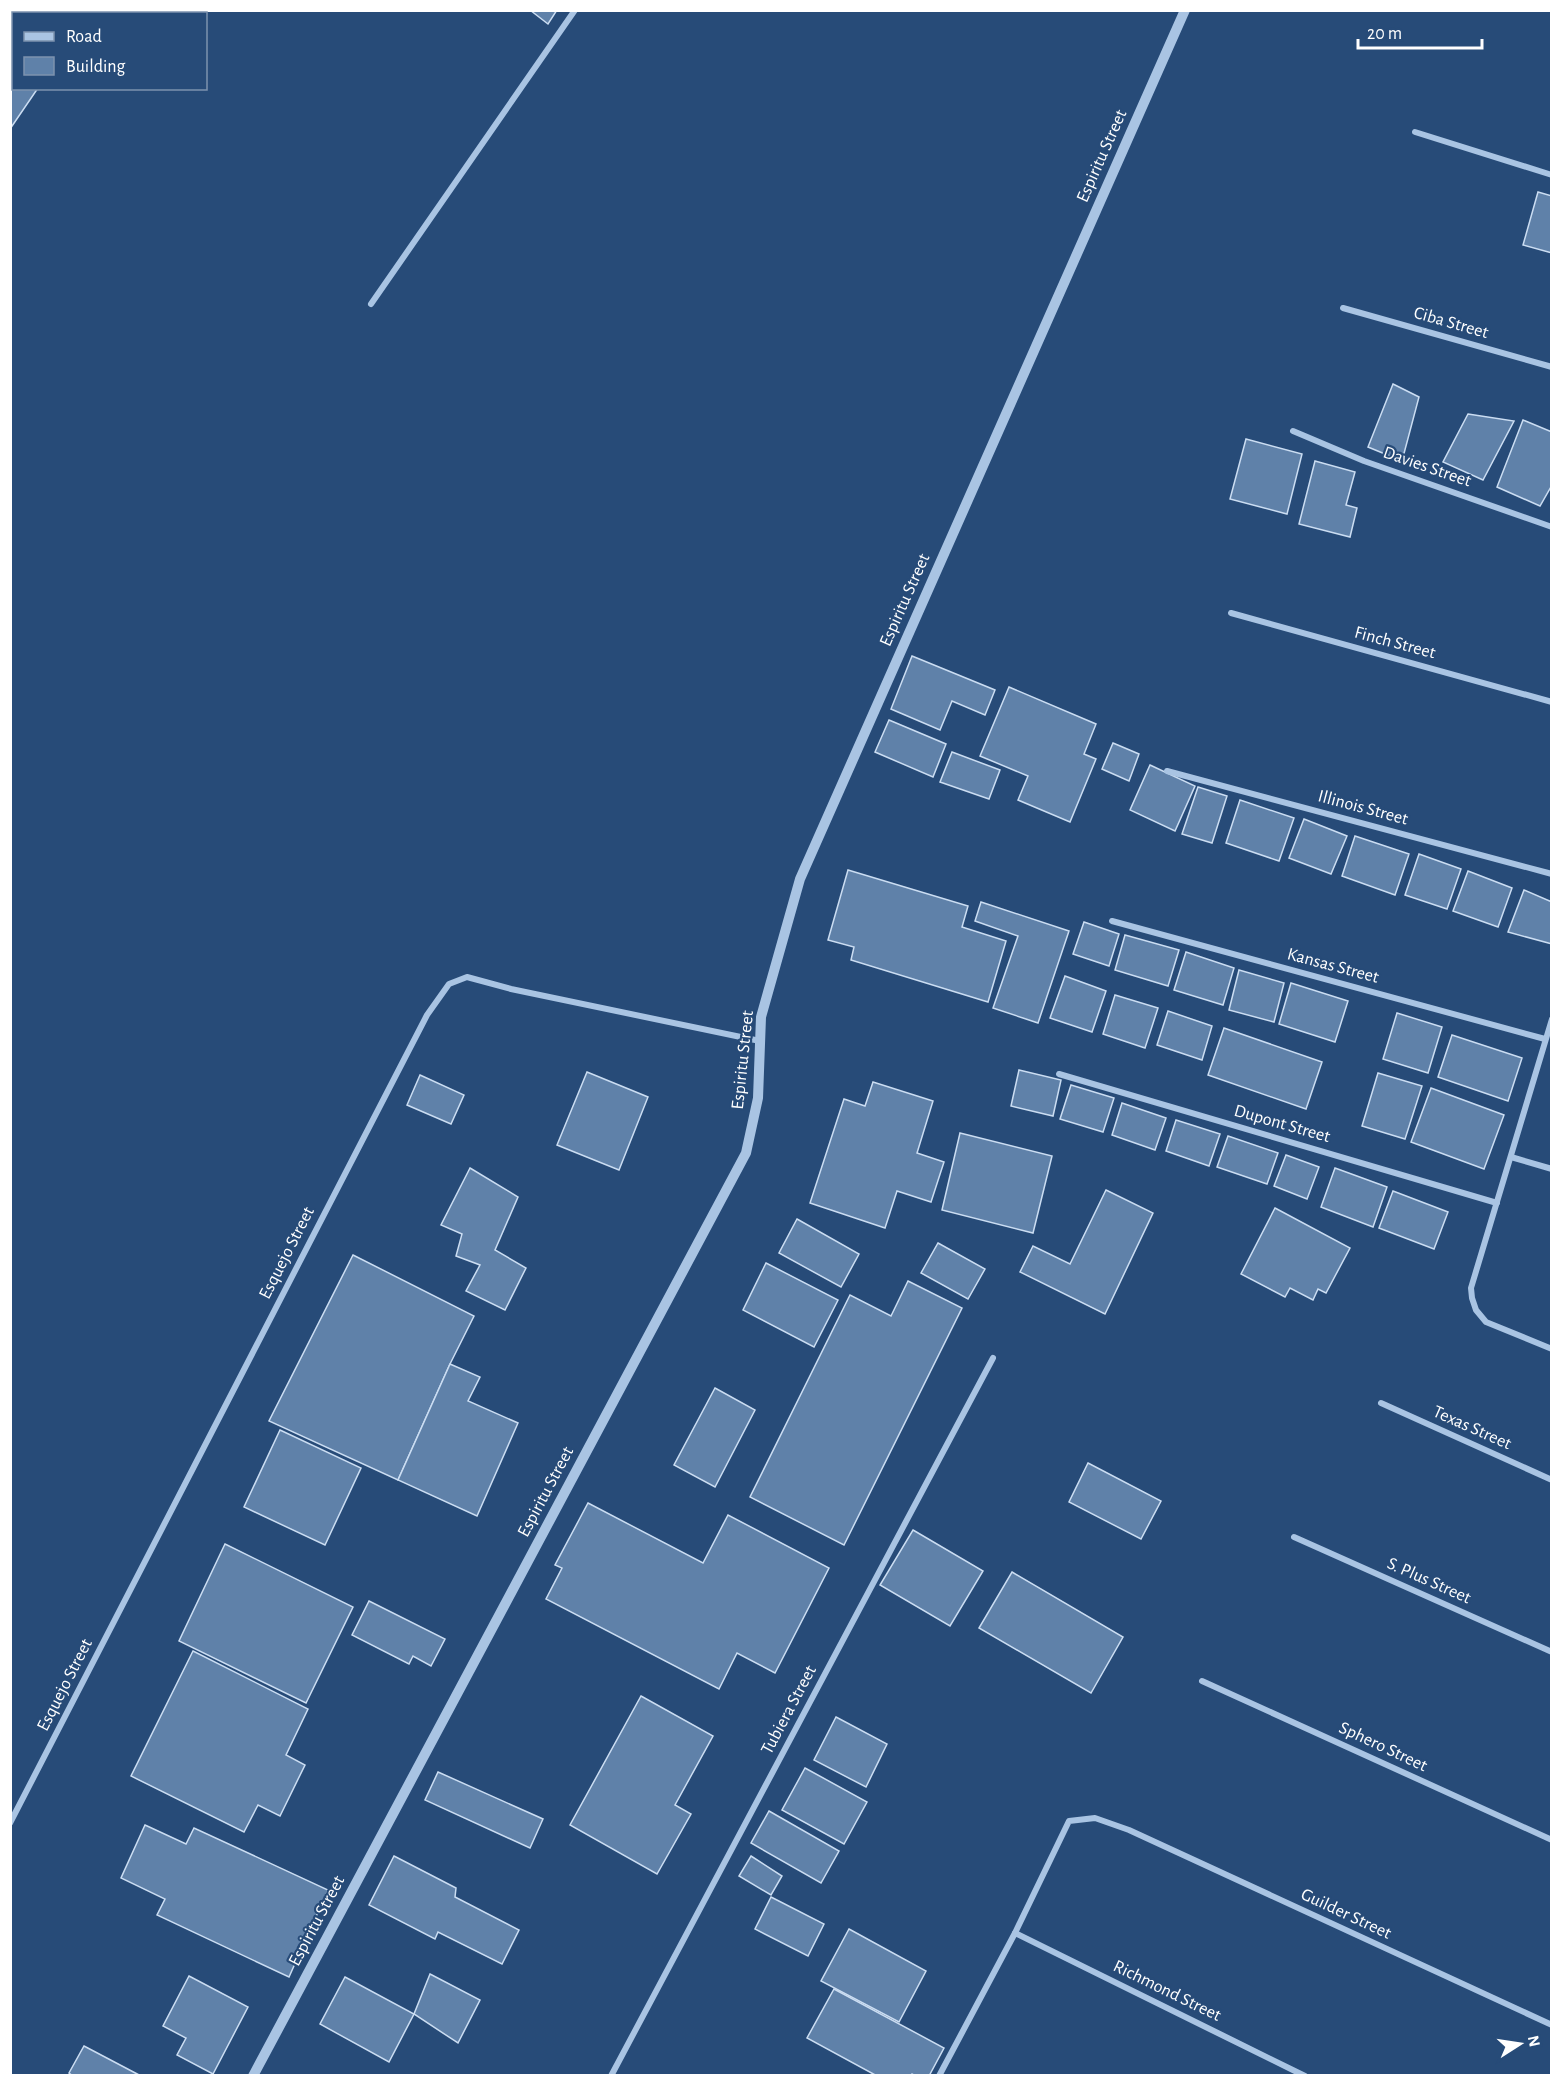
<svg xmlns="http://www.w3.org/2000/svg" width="1562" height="2086" font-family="'Alegreya Sans',sans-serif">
	<rect width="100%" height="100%" fill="#274b78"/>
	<g fill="#5f81a9" stroke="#cbddf2" stroke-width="1.5">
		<path d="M 10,10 L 91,10 L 89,14 L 14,14 L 14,88 L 38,88 L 10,129 Z"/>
		<path d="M 530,10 L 557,10 L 548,24 Z"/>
		<path d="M 1538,192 L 1552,196 L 1552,253 L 1523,245 Z"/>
		<path d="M 1393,384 L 1419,397 L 1402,461 L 1368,447 Z"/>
		<path d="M 1468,414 L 1514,421 L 1483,480 L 1443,462 Z"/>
		<path d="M 1523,420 L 1552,432 L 1552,485 L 1540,506 L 1497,487 Z"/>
		<path d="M 1246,439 L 1302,454 L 1287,514 L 1230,499 Z"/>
		<path d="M 1315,461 L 1355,472 L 1346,505 L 1357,508 L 1350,537 L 1299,524 Z"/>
		<path d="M 912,656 L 995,690 L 985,715 L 952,701 L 940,730 L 891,709 Z"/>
		<path d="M 1009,687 L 1096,724 L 1084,754 L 1096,759 L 1070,822 L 1018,800 L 1028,776 L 980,756 Z"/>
		<path d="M 889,720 L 946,744 L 933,777 L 875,752 Z"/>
		<path d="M 1113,743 L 1139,754 L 1129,781 L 1102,769 Z"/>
		<path d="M 952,752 L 1000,770 L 989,799 L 940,782 Z"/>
		<path d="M 1150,765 L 1195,786 L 1175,831 L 1130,810 Z"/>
		<path d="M 1198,787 L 1227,796 L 1212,843 L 1182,834 Z"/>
		<path d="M 1240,800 L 1294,818 L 1279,861 L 1226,843 Z"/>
		<path d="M 1304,819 L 1347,836 L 1331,874 L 1289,858 Z"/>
		<path d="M 1355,836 L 1409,854 L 1395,895 L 1342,876 Z"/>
		<path d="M 1419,854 L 1461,869 L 1447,909 L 1405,895 Z"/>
		<path d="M 848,870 L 968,906 L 962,927 L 1006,941 L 988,1002 L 851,960 L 854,947 L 828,940 Z"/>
		<path d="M 1468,871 L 1512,888 L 1498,927 L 1453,911 Z"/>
		<path d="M 1524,890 L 1552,902 L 1552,944 L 1508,932 Z"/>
		<path d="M 981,902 L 1069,931 L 1038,1023 L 993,1008 L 1018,936 L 975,921 Z"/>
		<path d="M 1084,922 L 1119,934 L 1109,966 L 1073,954 Z"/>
		<path d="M 1125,935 L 1179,950 L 1168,986 L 1115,970 Z"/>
		<path d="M 1186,952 L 1234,968 L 1223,1005 L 1174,990 Z"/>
		<path d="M 1239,970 L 1284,983 L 1274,1022 L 1229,1010 Z"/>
		<path d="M 1065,976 L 1106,991 L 1092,1032 L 1050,1018 Z"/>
		<path d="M 1291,983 L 1348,1001 L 1335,1042 L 1279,1024 Z"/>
		<path d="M 1115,995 L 1158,1008 L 1145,1048 L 1103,1034 Z"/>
		<path d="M 1168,1011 L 1212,1026 L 1202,1060 L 1157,1045 Z"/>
		<path d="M 1397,1013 L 1442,1027 L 1428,1073 L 1383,1059 Z"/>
		<path d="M 1224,1028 L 1322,1062 L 1306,1109 L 1208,1075 Z"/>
		<path d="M 1452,1035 L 1522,1058 L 1508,1101 L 1438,1077 Z"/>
		<path d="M 1019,1070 L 1061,1080 L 1053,1116 L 1011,1106 Z"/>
		<path d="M 587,1072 L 648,1097 L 619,1170 L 557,1145 Z"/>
		<path d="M 1378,1073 L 1422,1086 L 1405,1139 L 1362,1126 Z"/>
		<path d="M 420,1075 L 464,1095 L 451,1124 L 407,1105 Z"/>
		<path d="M 873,1082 L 933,1101 L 917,1153 L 944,1162 L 931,1202 L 897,1191 L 885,1228 L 810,1203 L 844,1099 L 865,1106 Z"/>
		<path d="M 1071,1085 L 1114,1098 L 1103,1132 L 1060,1119 Z"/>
		<path d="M 1431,1088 L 1504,1115 L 1484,1169 L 1411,1142 Z"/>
		<path d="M 1122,1103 L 1166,1118 L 1155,1150 L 1112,1135 Z"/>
		<path d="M 1176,1120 L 1220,1134 L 1209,1166 L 1166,1151 Z"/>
		<path d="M 960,1133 L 1052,1156 L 1033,1233 L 942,1210 Z"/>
		<path d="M 1228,1136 L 1278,1153 L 1267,1184 L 1217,1167 Z"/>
		<path d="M 1286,1155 L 1319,1167 L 1307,1199 L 1274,1186 Z"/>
		<path d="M 470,1168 L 518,1197 L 495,1250 L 526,1268 L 505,1310 L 466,1291 L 480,1265 L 456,1256 L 462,1234 L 441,1225 Z"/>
		<path d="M 1335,1168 L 1387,1187 L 1373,1227 L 1321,1207 Z"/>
		<path d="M 1106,1190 L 1153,1213 L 1105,1314 L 1020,1272 L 1033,1246 L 1070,1264 Z"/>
		<path d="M 1393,1191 L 1448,1212 L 1434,1249 L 1379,1228 Z"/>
		<path d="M 1275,1208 L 1350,1248 L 1326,1293 L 1318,1289 L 1313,1300 L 1290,1288 L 1285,1297 L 1241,1274 Z"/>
		<path d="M 797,1219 L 859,1254 L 841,1287 L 779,1253 Z"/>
		<path d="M 938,1243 L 985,1269 L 968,1299 L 921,1273 Z"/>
		<path d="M 353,1255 L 474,1316 L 450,1364 L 398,1480 L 269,1421 Z"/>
		<path d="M 766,1263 L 838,1300 L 814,1347 L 743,1310 Z"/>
		<path d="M 908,1281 L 962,1308 L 844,1545 L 750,1497 L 850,1295 L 891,1316 Z"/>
		<path d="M 450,1364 L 480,1377 L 468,1401 L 518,1423 L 477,1516 L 398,1480 Z"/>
		<path d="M 715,1388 L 755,1410 L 715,1487 L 674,1465 Z"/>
		<path d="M 280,1430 L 361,1468 L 325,1545 L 244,1507 Z"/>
		<path d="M 1088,1463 L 1161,1501 L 1141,1539 L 1069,1502 Z"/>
		<path d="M 588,1503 L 703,1563 L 728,1515 L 829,1568 L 775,1673 L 737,1653 L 719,1689 L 546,1599 L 562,1568 L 555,1565 Z"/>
		<path d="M 913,1530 L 983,1571 L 950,1626 L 880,1585 Z"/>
		<path d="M 225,1544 L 353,1607 L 306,1703 L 179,1641 Z"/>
		<path d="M 1012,1572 L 1123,1637 L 1091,1693 L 979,1628 Z"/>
		<path d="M 369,1601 L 445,1639 L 431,1666 L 413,1656 L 409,1664 L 352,1635 Z"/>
		<path d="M 193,1651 L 308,1709 L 286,1755 L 305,1765 L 280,1816 L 258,1805 L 244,1832 L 131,1776 Z"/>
		<path d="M 641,1696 L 713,1736 L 675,1805 L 691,1814 L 657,1874 L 570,1825 Z"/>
		<path d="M 836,1717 L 887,1744 L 866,1787 L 814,1760 Z"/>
		<path d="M 805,1768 L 867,1802 L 844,1844 L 782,1810 Z"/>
		<path d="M 438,1772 L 543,1819 L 530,1848 L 425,1800 Z"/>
		<path d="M 769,1811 L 839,1851 L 821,1883 L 751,1843 Z"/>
		<path d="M 145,1825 L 186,1844 L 194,1828 L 328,1890 L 289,1977 L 157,1915 L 165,1899 L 121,1878 Z"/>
		<path d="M 394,1856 L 456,1888 L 455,1897 L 519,1930 L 502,1964 L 438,1932 L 435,1939 L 369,1905 Z"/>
		<path d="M 751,1856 L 782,1876 L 771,1895 L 739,1876 Z"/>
		<path d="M 771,1897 L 824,1924 L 808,1956 L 755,1929 Z"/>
		<path d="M 849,1929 L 926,1971 L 899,2022 L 821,1981 Z"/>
		<path d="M 430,1974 L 480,2000 L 458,2043 L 414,2014 Z"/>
		<path d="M 189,1976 L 248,2007 L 213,2074 L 177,2055 L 186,2038 L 163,2026 Z"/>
		<path d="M 345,1977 L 414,2014 L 389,2062 L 320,2024 Z"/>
		<path d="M 834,1989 L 944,2048 L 929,2076 L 916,2076 L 912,2074 L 911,2076 L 877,2076 L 807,2038 Z"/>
		<path d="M 84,2046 L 141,2076 L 73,2076 L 69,2073 Z"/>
	</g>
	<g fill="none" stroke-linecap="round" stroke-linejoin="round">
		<g stroke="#a9c4e3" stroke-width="6">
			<path d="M 1415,132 L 1552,175"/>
			<path d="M 371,304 L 575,10"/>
			<path d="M 1343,308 L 1552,367"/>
			<path d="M 1293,431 L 1364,461 L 1552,527"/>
			<path d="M 1231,613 L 1552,702"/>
			<path d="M 1167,771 L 1552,874"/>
			<path d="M 1112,921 L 1545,1039"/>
			<path d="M 1552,1019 L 1471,1288 L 1472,1298 L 1476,1310 L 1486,1322 L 1552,1349"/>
			<path d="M 1059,1074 L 1497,1203"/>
			<path d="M 1511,1157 L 1552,1169"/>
			<path d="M 1381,1403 L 1552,1480"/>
			<path d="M 1294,1537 L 1552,1652"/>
			<path d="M 1202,1681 L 1552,1840"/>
			<path d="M 10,1823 L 427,1015 L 449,984 L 467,977 L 511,989 L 760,1041"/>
			<path d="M 1015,1933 L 1305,2076"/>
			<path d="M 611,2076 L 993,1358"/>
			<path d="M 939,2076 L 1015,1933 L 1069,1821 L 1095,1818 L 1129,1830 L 1552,2025"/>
		</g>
		<path stroke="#a9c4e3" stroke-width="10" d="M 253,2076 L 746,1153 L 758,1098 L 761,1017 L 800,879 L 1185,10"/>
	</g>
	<g text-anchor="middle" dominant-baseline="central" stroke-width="4.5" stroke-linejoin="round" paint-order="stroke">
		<g font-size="18" fill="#fff" stroke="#274b78">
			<text transform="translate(1102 156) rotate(-66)">Espiritu Street</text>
			<text transform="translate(1451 323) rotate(16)">Ciba Street</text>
			<text transform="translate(1427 467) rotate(19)">Davies Street</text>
			<text transform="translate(905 600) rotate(-66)">Espiritu Street</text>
			<text transform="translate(1395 643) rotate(15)">Finch Street</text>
			<text transform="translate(1363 808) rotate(15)">Illinois Street</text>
			<text transform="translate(1333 966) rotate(15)">Kansas Street</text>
			<text transform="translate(743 1060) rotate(-84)">Espiritu Street</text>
			<text transform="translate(1282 1124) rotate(16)">Dupont Street</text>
			<text transform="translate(287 1253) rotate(-63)">Esquejo Street</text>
			<text transform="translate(1472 1428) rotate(24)">Texas Street</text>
			<text transform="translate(546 1492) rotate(-62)">Espiritu Street</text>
			<text transform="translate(1429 1581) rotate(24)">S. Plus Street</text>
			<text transform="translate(65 1685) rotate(-63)">Esquejo Street</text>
			<text transform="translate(789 1710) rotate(-62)">Tubiera Street</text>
			<text transform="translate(1383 1747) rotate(25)">Sphero Street</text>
			<text transform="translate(1346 1914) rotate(25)">Guilder Street</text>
			<text transform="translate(317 1921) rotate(-62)">Espiritu Street</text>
			<text transform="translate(1167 1991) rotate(26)">Richmond Street</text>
		</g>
	</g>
	<rect width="1562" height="2086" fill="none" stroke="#ffffff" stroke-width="24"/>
	<rect x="12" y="12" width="195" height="78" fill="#274b78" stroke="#7d93ae" stroke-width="1.5"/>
	<rect x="24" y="32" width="30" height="9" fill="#a9c4e3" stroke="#7d93ae" stroke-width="1.5"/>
	<text x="66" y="42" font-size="18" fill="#ffffff">Road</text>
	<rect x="24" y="57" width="30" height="18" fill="#5f81a9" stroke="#7d93ae" stroke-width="1.5"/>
	<text x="66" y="72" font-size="18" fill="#ffffff">Building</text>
	<g transform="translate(1520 2044) rotate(78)" stroke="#274b78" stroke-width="4.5" paint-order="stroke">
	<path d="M0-4.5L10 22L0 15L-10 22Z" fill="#ffffff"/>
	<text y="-9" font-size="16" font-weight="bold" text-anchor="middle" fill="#ffffff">N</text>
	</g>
	<path d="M1358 39v9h124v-9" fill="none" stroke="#ffffff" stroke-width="3"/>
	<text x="1367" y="39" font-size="18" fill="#ffffff" stroke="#274b78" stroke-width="4.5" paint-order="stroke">20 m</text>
</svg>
